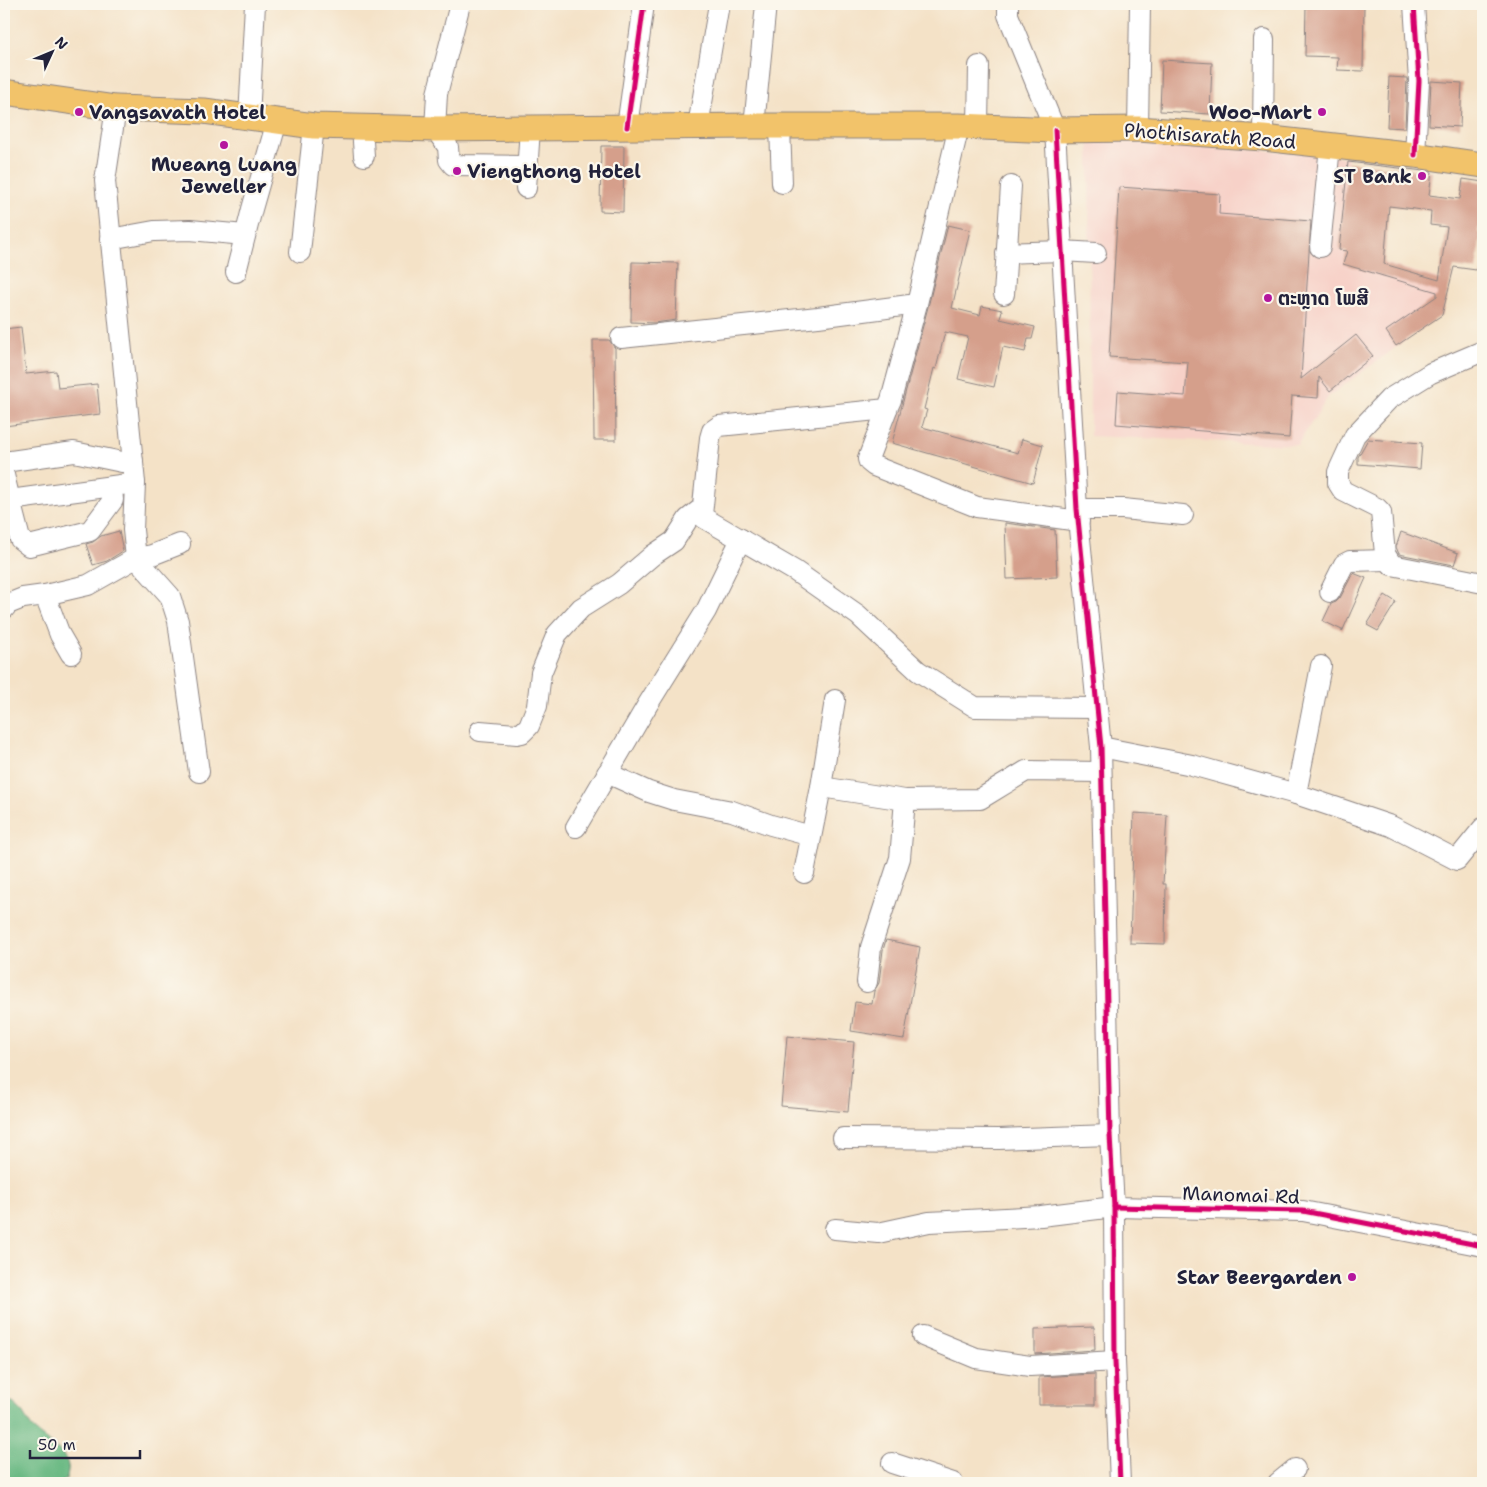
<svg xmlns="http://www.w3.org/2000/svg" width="1487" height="1487" font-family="'Shantell Sans','Noto Sans Lao',sans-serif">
	<rect width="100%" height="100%" fill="#fbf7ec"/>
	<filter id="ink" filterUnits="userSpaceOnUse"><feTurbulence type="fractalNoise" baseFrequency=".02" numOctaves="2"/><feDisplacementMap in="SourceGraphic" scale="10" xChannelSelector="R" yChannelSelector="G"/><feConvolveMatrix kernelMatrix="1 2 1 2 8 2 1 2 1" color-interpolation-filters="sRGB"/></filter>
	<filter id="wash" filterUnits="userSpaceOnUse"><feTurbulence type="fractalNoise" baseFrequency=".0096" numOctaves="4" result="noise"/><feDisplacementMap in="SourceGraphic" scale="20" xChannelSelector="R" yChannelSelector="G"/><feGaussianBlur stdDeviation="1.12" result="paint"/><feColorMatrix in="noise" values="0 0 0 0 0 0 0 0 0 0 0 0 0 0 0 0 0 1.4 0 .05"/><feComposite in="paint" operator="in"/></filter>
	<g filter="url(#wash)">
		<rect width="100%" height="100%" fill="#f4e2c7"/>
		<path fill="#f7d1c8" d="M 1089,140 L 1322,154 L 1348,158 L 1339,250 L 1450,282 L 1442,314 L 1329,396 L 1297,445 L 1090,436 Z"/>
		<path fill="#6cba84" stroke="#476e60" d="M 4,1398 C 25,1408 22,1417 36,1432 C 46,1441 66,1451 68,1466 C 69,1470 67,1475 67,1478 L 60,1483 L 4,1483 Z"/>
		<g id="blocks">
			<g fill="#d59f8b" fill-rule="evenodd">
				<path d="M 1306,4 L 1364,4 L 1363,71 L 1337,70 L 1338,57 L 1305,56 Z"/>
				<path d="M 1162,60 L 1212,63 L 1210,114 L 1160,111 Z"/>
				<path d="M 1389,77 L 1407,78 L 1405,128 L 1387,127 Z"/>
				<path d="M 1431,81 L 1462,83 L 1460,127 L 1429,125 Z"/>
				<path d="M 601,146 L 624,146 L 623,212 L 600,211 Z"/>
				<path d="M 1348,162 L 1432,172 L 1429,195 L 1460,199 L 1463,179 L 1483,182 L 1483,194 L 1478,233 L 1481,233 L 1476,270 L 1454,267 L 1442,315 L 1396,346 L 1386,331 L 1437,296 L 1437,292 L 1343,264 L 1347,251 L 1339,250 ZM 1389,206 L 1431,211 L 1430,225 L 1447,227 L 1439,280 L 1384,264 Z"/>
				<path d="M 1119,187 L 1220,194 L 1219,214 L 1311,221 L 1301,379 L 1356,335 L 1373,356 L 1330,391 L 1319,377 L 1318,398 L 1292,396 L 1289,438 L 1116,424 L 1118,391 L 1185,396 L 1188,362 L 1109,357 Z"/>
				<path d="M 948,225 L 970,230 L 952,308 L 980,315 L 982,306 L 1002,310 L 1000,319 L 1035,327 L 1032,339 L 1028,339 L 1025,352 L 1003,347 L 994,387 L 958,379 L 968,337 L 945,332 L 936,369 L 934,368 L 924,409 L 927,410 L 922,427 L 1018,453 L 1022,439 L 1043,445 L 1033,483 L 892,443 L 928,307 Z"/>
				<path d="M 632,262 L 678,263 L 676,320 L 654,323 L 631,322 Z"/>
				<path d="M 21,327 L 26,374 L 56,371 L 58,388 L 97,384 L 100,414 L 4,426 L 4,329 Z"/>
				<path d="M 593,340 L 609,340 L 615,348 L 616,440 L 594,440 Z"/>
				<path d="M 1368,439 L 1422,443 L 1420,469 L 1358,464 L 1358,457 Z"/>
				<path d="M 1005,523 L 1055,530 L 1057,577 L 1007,579 Z"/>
				<path d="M 119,531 L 123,551 L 107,561 L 93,565 L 86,544 L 93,542 L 101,536 Z"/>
				<path d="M 1401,532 L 1458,553 L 1454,565 L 1399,554 L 1396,547 Z"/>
				<path d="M 1353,573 L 1366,578 L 1342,632 L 1342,630 L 1323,621 L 1331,604 L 1336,602 L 1340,598 Z"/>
				<path d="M 1385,595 L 1396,602 L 1378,631 L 1367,625 Z"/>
				<path d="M 1134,813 L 1167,815 L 1163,884 L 1166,884 L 1165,944 L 1130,943 Z"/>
				<path d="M 886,940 L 920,947 L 904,1039 L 851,1031 L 855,1002 L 872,1004 L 874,991 L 879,983 L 883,950 Z"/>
				<path d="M 787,1036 L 854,1042 L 848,1112 L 781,1106 Z"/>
				<path d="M 1094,1327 L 1095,1350 L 1035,1354 L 1035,1329 Z"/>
				<path d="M 1095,1374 L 1095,1405 L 1039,1405 L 1039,1377 Z"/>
			</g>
		</g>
	</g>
	<g filter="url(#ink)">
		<use href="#blocks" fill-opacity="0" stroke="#8b8281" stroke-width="1"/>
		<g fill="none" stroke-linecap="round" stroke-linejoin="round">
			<defs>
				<g id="minor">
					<path d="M 460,4 L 437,94 L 435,129 L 448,147 L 449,160 L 453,165 L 528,166"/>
					<path d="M 1008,4 L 1008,15 L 1055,130 L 1077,509 L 1101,747 L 1110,1135 L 1114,1207 L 1115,1361 L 1120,1483"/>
					<path d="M 1414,4 L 1419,81 L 1415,155"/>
					<path d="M 116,108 L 105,181 L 135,483 L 133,530 L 136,558 L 170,596 L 178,621 L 199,772"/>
					<path d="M 249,118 L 255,4"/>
					<path d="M 698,126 L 719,4"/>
					<path d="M 754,126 L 766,4"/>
					<path d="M 780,126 L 782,183"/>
					<path d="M 959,126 L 917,304 L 891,400 L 887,409 L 719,426 L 712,431 L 710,438 L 702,515 L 704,518 L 795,571 L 858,615 L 918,671 L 975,707 L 1097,708"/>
					<path d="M 978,126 L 979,66"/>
					<path d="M 362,127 L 364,156"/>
					<path d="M 627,127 L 644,4"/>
					<path d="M 1138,129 L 1140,4"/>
					<path d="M 1263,138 L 1264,39"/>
					<path d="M 526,188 L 530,128"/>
					<path d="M 110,239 L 154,231 L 190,230 L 245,235"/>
					<path d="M 1320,247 L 1330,146"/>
					<path d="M 300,252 L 314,126"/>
					<path d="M 1006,253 L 1062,251 L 1096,253"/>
					<path d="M 236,272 L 252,209 L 277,121"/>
					<path d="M 1004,294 L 1011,186"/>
					<path d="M 621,338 L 818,317 L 917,304"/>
					<path d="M 1483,351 L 1431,373 L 1389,399 L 1355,435 L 1338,472 L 1338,483 L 1343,491 L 1377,508 L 1381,512 L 1385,554 L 1392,565 L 1483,583"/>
					<path d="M 887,409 L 868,459 L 869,462 L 874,466 L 977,507 L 1079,521"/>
					<path d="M 4,462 L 74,452 L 122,462 L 133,461"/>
					<path d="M 4,475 L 10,500"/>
					<path d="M 112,487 L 113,500 L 90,531 L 29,546 L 20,539 L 10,500 L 135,483"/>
					<path d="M 1077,509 L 1123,509 L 1183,515"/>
					<path d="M 1330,592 L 1344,564 L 1350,561 L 1387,560"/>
					<path d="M 45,595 L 60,635 L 71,654"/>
					<path d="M 4,609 L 8,604 L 23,598 L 45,595 L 88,585 L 136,558 L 152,555 L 180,544"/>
					<path d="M 480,731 L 517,734 L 522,733 L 529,726 L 537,706 L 541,673 L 557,634 L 581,608 L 619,584 L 653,555 L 674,541 L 688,519 L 702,508"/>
					<path d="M 1101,747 L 1192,765 L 1296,794 L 1391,826 L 1457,860 L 1483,828"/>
					<path d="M 607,773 L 649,792 L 674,800 L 732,811 L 771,825 L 811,836"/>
					<path d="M 821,787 L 835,700"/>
					<path d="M 1296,794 L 1321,666"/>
					<path d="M 576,827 L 648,704 L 706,611 L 741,539"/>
					<path d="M 804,873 L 821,787 L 905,800 L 980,799 L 1026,771 L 1101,772"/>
					<path d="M 867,982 L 871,947 L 900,858 L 905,800"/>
					<path d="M 843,1138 L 999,1139 L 1110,1135"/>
					<path d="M 835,1229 L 878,1233 L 929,1222 L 1041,1216 L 1114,1207 L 1303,1211 L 1483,1246"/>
					<path d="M 923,1336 L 976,1358 L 1030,1366 L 1115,1361"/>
					<path d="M 892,1463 L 953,1483"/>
					<path d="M 1278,1483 L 1295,1469"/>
				</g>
				<path id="major" d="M 4,92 L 116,108 L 204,111 L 314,126 L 435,129 L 754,126 L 959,126 L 1055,130 L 1138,129 L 1263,138 L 1415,155 L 1483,165"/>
			</defs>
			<use href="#minor" stroke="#8b8281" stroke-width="22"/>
			<use href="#major" stroke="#8b8281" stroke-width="27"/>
			<use href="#minor" stroke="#fff" stroke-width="20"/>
			<use href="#major" stroke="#f2c36a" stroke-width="25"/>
			<defs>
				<g id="cycleway">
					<path d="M 1414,4 L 1419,81 L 1415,155"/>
					<path d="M 627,127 L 644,4"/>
					<path d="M 1055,130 L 1077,509 L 1101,747 L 1110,1135 L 1114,1207 L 1115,1361 L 1120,1483"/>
					<path d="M 1114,1207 L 1303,1211 L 1483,1246"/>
				</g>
			</defs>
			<use href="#cycleway" stroke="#fbf7ec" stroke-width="8"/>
			<use href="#cycleway" stroke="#d6006c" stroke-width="5"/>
		</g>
	</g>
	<g fill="#b5179e" stroke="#fbf7ec" stroke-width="2">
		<circle cx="79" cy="112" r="5"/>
		<circle cx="1322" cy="112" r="5"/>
		<circle cx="224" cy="145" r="5"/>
		<circle cx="457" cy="171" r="5"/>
		<circle cx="1422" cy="176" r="5"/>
		<circle cx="1268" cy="298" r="5"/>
		<circle cx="1352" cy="1277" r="5"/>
	</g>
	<g text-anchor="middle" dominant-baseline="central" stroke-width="4.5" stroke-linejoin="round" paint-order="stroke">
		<g font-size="19" font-weight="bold" fill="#22223b" stroke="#fbf7ec" text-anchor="start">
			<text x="89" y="112">Vangsavath Hotel</text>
			<text x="1312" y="112" text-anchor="end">Woo-Mart</text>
			<text x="224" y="164" text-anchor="middle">Mueang Luang<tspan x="224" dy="22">Jeweller</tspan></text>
			<text x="467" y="171">Viengthong Hotel</text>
			<text x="1412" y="176" text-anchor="end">ST Bank</text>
			<text x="1278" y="298">ຕະຫຼາດ ໂພສີ</text>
			<text x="1342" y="1277" text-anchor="end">Star Beergarden</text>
		</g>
		<g font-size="19" fill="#22223b" stroke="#fbf7ec">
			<text transform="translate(1210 136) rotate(4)">Phothisarath Road</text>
			<text transform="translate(1241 1195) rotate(2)">Manomai Rd</text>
		</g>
	</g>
	<rect width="1487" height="1487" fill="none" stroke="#fbf7ec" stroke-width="20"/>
	<g transform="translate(52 52) rotate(46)" stroke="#fbf7ec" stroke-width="4" paint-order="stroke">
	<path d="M0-4L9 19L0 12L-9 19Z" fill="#22223b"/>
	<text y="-8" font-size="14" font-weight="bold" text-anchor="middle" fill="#22223b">N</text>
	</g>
	<path d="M30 1450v8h110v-8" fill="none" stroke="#22223b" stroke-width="2.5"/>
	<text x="38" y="1450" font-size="15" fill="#22223b" stroke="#fbf7ec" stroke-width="4" paint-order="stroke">50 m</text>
</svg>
